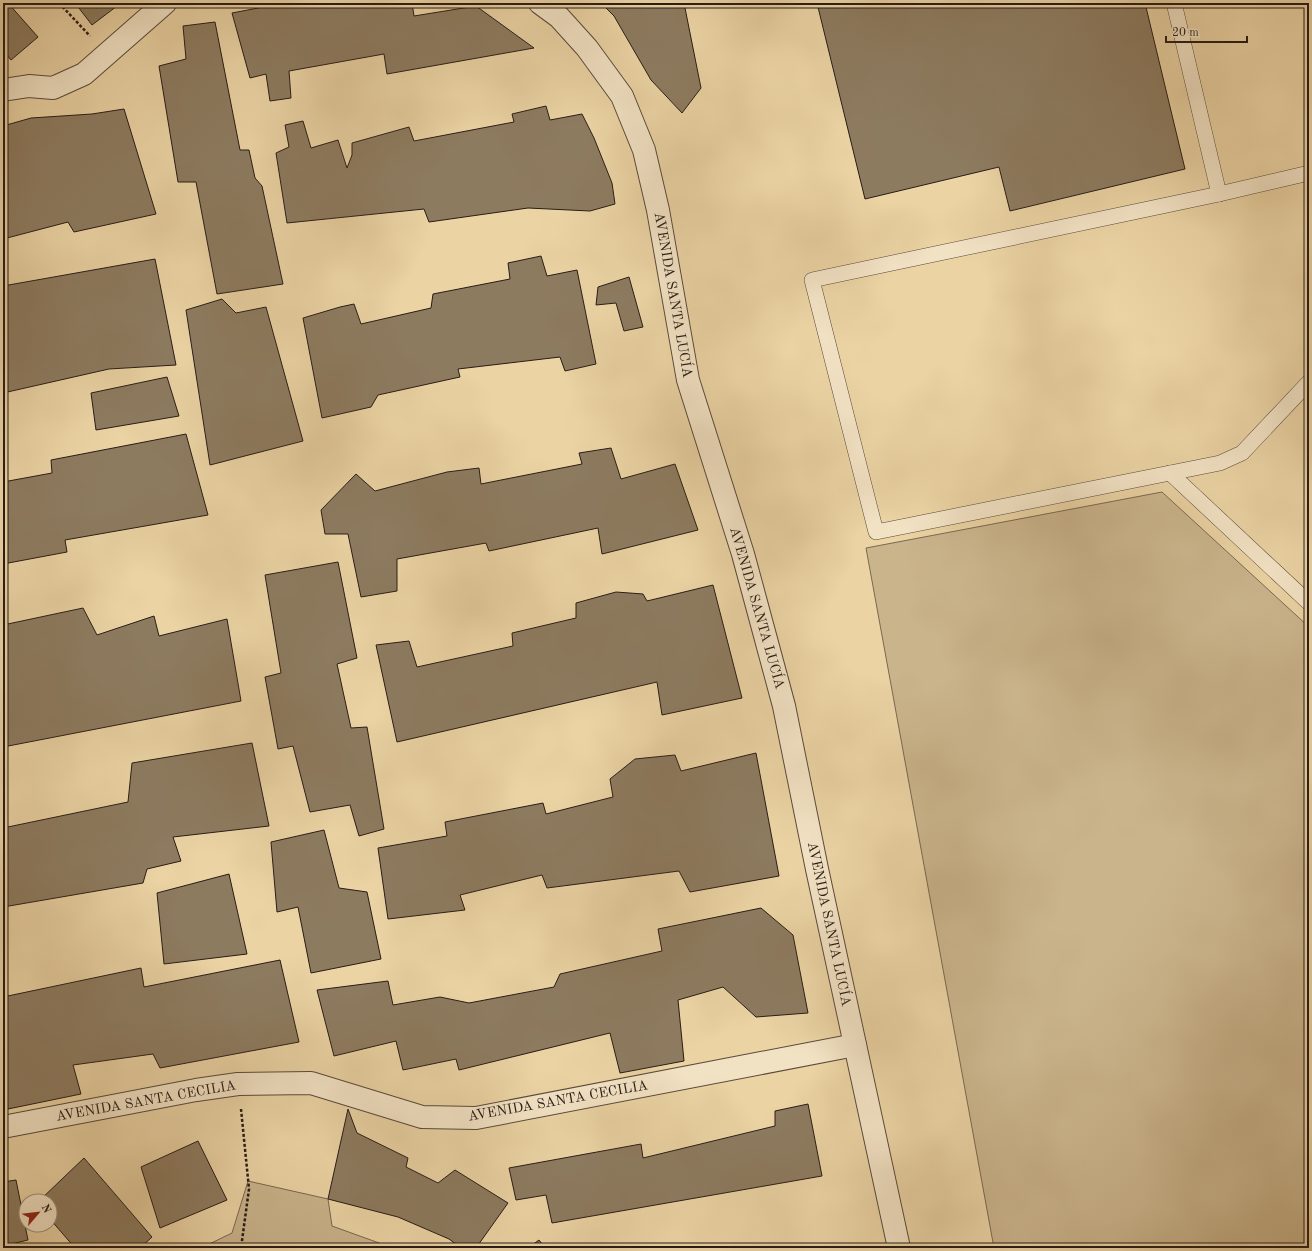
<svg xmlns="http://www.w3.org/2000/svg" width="1312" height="1251" font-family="'Old Standard TT',serif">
	<rect width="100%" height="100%" fill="#ebd3a4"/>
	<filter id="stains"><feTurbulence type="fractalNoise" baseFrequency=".005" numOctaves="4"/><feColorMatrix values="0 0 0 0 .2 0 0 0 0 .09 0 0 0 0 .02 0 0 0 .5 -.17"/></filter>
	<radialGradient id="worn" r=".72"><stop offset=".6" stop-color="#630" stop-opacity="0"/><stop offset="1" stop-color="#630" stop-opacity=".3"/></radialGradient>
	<g fill="#cab48c" stroke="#796852">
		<path d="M 1162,492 L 1309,627 L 1309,1248 L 994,1248 L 866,548 Z"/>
		<path d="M 248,1181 L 328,1199 L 332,1226 L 393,1248 L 201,1248 L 232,1233 Z"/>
	</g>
	<g fill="#8d7b60" stroke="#281c17">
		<path d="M 3,3 L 8,3 L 38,37 L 11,60 L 3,50 Z"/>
		<path d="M 75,3 L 121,3 L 92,25 Z"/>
		<path d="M 284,3 L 412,3 L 414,16 L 476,6 L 534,48 L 387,74 L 384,54 L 289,71 L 291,98 L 270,101 L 266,74 L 250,78 L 232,13 Z"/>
		<path d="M 601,3 L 684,3 L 701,88 L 682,113 L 651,80 L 614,16 Z"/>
		<path d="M 817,3 L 1145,3 L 1185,169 L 1010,211 L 999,167 L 865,199 Z"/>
		<path d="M 215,22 L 240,150 L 249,150 L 255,178 L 262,186 L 283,284 L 217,294 L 196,182 L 178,182 L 159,66 L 186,59 L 183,26 Z"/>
		<path d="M 546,106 L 550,120 L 582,114 L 594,138 L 612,183 L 615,204 L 590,211 L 528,208 L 429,222 L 424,209 L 287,223 L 276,153 L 289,147 L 285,125 L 303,121 L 311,148 L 338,140 L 347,168 L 352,155 L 352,143 L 409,127 L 414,141 L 514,122 L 512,114 Z"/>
		<path d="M 124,109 L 156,214 L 74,232 L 68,222 L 7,238 L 3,227 L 3,126 L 31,118 L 92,114 Z"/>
		<path d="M 541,256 L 547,276 L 577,270 L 596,364 L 565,371 L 560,357 L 458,369 L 460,377 L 378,395 L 371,407 L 322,418 L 303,318 L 340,307 L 354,304 L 361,324 L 431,308 L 433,294 L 510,279 L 508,263 Z"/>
		<path d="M 155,259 L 176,365 L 109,369 L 3,393 L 3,286 Z"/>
		<path d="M 629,277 L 643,327 L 624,331 L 616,303 L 596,305 L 598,287 Z"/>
		<path d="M 222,299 L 236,313 L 266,307 L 303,441 L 210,465 L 186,310 Z"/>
		<path d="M 167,377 L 179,416 L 96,430 L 91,393 Z"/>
		<path d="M 186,434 L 208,515 L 65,540 L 67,552 L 3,564 L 3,482 L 52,473 L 51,460 Z"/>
		<path d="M 611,448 L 621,479 L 675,464 L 698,530 L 602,554 L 598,528 L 489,551 L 486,543 L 397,559 L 397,591 L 361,597 L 348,534 L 325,534 L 321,510 L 356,474 L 375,491 L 447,472 L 479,468 L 481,484 L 582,464 L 579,453 Z"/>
		<path d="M 338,562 L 357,658 L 337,664 L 351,728 L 367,727 L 384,829 L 359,836 L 350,805 L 310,812 L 293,746 L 278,749 L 265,677 L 281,673 L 265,575 Z"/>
		<path d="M 713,585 L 742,698 L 662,715 L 657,682 L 397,742 L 376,645 L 409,641 L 417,667 L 513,646 L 512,633 L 576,618 L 576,603 L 616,592 L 643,594 L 647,601 Z"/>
		<path d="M 83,608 L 97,635 L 154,616 L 159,636 L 227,619 L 241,701 L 3,747 L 3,625 Z"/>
		<path d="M 252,743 L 269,826 L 173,837 L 181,861 L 147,869 L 143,883 L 9,906 L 3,906 L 3,828 L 128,802 L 132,763 Z"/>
		<path d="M 756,753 L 779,876 L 690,892 L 679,871 L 547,888 L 542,875 L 460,895 L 465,910 L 388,919 L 378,848 L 447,836 L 445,822 L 543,803 L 546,814 L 613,797 L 610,779 L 635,759 L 675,755 L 681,771 Z"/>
		<path d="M 324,830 L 339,888 L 367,892 L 381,959 L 311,973 L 298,907 L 277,912 L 271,842 Z"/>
		<path d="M 229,874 L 247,954 L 164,964 L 157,893 Z"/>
		<path d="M 761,908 L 793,935 L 808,1013 L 756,1017 L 723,987 L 678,1000 L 684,1061 L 620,1073 L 610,1033 L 459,1070 L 456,1059 L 403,1070 L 396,1041 L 334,1056 L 317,990 L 388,981 L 393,1005 L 440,997 L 469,1003 L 554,987 L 560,974 L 662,951 L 658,929 Z"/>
		<path d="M 280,960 L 299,1042 L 160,1068 L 153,1054 L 73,1065 L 81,1094 L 8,1109 L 3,1087 L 3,997 L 141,968 L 144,987 Z"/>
		<path d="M 808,1104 L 822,1176 L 552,1223 L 546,1195 L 516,1200 L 509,1168 L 641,1144 L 643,1158 L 775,1126 L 775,1111 Z"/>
		<path d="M 348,1109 L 357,1133 L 408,1158 L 406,1167 L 438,1183 L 455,1170 L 508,1203 L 476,1248 L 461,1248 L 449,1239 L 398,1217 L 328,1199 Z"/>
		<path d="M 198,1141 L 227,1200 L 160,1228 L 141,1167 Z"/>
		<path d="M 84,1158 L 152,1237 L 140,1248 L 75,1248 L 50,1219 L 50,1201 L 39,1201 Z"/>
		<path d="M 16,1180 L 28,1240 L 3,1246 L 3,1182 Z"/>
		<path d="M 539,1240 L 545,1248 L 528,1248 Z"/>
	</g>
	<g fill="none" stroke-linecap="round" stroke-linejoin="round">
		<defs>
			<g id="service">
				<path d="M 1174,3 L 1219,194"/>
				<path d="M 1309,173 L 1219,194 L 812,280 L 876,532 L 1220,463 L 1242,453 L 1309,382"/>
				<path d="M 1170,473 L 1309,603"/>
			</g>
			<g id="tertiary">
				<path d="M 540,3 L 559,17 L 587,48 L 622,96 L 644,150 L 658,210 L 688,380 L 743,554 L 784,706 L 817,869 L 899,1248"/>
				<path d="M 3,90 L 29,86 L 53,88 L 84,74 L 165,3"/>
				<path d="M 3,1127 L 196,1090 L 238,1084 L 311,1083 L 422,1117 L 476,1118 L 855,1045"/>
			</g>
		</defs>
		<use href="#service" stroke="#594a3a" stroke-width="16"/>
		<use href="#tertiary" stroke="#594a3a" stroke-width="24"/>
		<g stroke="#281c17" stroke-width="2.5" stroke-dasharray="3 2" stroke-linecap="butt">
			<path d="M 59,3 L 90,36"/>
			<path d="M 241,1109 L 249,1189 L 241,1248"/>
		</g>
		<use href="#service" stroke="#f2e2c4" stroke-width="15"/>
		<use href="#tertiary" stroke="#f2e2c4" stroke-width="22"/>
	</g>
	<g text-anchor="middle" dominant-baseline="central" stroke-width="3" stroke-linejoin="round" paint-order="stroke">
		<g font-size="14" fill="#281c17" stroke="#f2e2c4">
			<text transform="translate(673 295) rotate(80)">AVENIDA SANTA LUCÍA</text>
			<text transform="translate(757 608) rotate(74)">AVENIDA SANTA LUCÍA</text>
			<text transform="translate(829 924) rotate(78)">AVENIDA SANTA LUCÍA</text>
			<text transform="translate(146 1101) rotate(-10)">AVENIDA SANTA CECILIA</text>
			<text transform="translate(558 1101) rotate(-10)">AVENIDA SANTA CECILIA</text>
		</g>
	</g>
	<rect width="1312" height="1251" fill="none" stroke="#ebd3a4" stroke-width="16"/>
	<rect x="4" y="4" width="1304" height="1243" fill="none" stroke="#281c17" stroke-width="2"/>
	<rect x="8" y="8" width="1296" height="1235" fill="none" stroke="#281c17"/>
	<g transform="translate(38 1213) rotate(62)"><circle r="19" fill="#f2e2c4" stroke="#a1937f"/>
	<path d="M0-3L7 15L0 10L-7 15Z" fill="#8f2418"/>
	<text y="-6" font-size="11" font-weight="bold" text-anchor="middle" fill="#281c17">N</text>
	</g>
	<path d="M1166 36v6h81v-6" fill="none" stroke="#281c17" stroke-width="2"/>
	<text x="1172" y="36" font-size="12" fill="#281c17" stroke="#f2e2c4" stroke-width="3" paint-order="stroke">20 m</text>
	<rect width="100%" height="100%" filter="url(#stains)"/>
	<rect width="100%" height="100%" fill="url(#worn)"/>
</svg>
